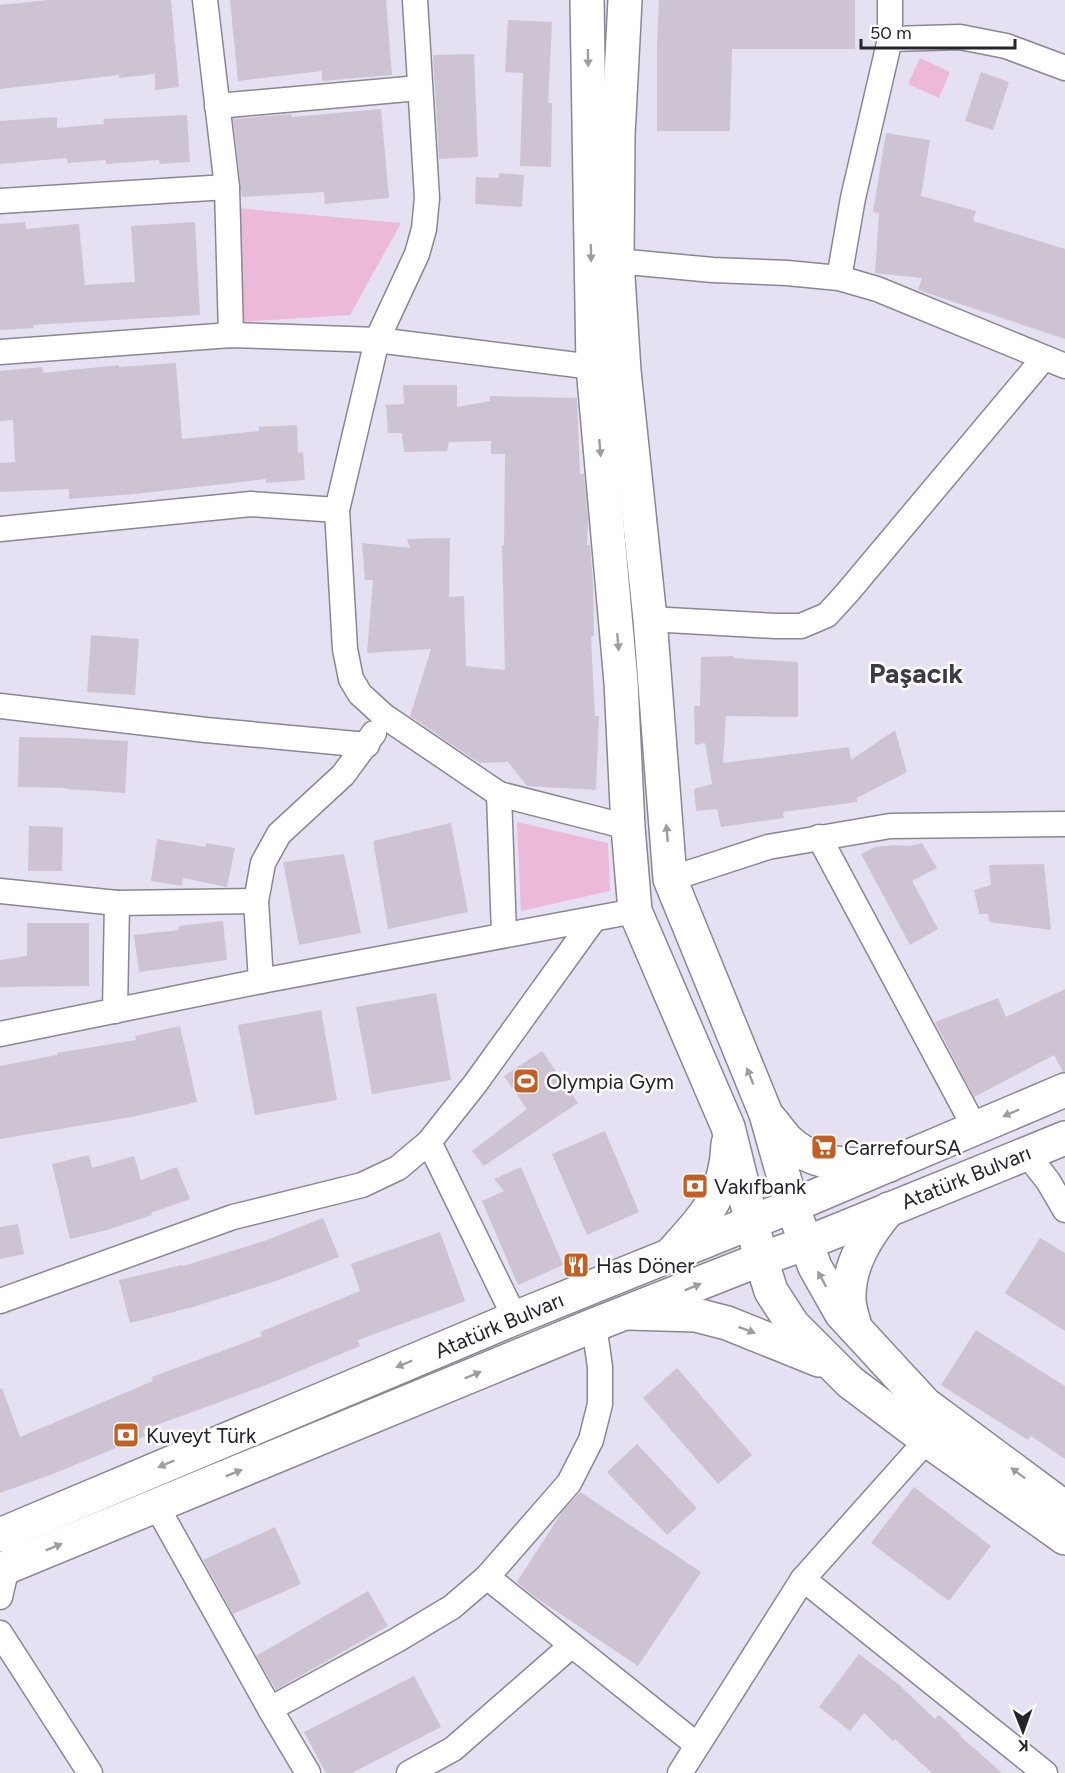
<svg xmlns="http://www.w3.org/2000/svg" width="1065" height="1773" font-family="Figtree,sans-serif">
	<rect width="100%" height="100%" fill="#e5e1f2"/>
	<g fill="#ecb9d9">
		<path d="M 920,58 L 950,72 L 939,98 L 908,84 Z"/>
		<path d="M 236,208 L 401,223 L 350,315 L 238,322 Z"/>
		<path d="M 517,822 L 608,843 L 610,891 L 521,911 Z"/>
	</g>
	<g fill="#cec3d2">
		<path d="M 48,0 L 171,0 L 179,87 L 155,90 L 155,74 L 119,78 L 119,75 L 0,89 L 0,5 Z"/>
		<path d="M 230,0 L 386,0 L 392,75 L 322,81 L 322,71 L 238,81 Z"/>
		<path d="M 659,0 L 855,0 L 855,49 L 732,49 L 730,131 L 657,131 L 657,46 Z"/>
		<path d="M 508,20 L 552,22 L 548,103 L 552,103 L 551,167 L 520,166 L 523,73 L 505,72 Z"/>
		<path d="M 474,54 L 478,157 L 439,159 L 433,55 Z"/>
		<path d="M 981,72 L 1009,82 L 993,130 L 965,121 Z"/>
		<path d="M 381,109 L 389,198 L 325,204 L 324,192 L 242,197 L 233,119 L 291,114 L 292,117 Z"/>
		<path d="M 187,115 L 190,162 L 160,164 L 159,160 L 106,164 L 106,160 L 68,163 L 67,158 L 0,164 L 0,121 L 57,117 L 57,128 L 104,124 L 103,119 Z"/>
		<path d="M 886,133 L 930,140 L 921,196 L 976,211 L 973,221 L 1065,249 L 1065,339 L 918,290 L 922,278 L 875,273 L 879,213 L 873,212 Z"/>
		<path d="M 499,173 L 524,175 L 522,207 L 475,204 L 476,177 L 499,178 Z"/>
		<path d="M 25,222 L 26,229 L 79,224 L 85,285 L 135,282 L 131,226 L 195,222 L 200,315 L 33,325 L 34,328 L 0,330 L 0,224 Z"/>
		<path d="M 176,363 L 182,439 L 259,431 L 259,427 L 297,425 L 298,453 L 303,452 L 305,480 L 266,483 L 266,479 L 135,494 L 69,499 L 69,489 L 0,492 L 0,463 L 15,462 L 13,420 L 0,421 L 0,371 L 42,367 L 43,373 L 119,365 L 119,367 Z"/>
		<path d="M 403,385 L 457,385 L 457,407 L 490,401 L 490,396 L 577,398 L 580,474 L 584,474 L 588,520 L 587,545 L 590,545 L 593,584 L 594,636 L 591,637 L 595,716 L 599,716 L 596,790 L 527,786 L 508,762 L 480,763 L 473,759 L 410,716 L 431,649 L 367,653 L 373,580 L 365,580 L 362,543 L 410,548 L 407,539 L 450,538 L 449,597 L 464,596 L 466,666 L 505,670 L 502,545 L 504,545 L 505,454 L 491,454 L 491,441 L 449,442 L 447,451 L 404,452 L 402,433 L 388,433 L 386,405 L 404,404 Z"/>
		<path d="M 91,635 L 139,639 L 135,695 L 87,692 Z"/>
		<path d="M 733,656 L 733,658 L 798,662 L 798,717 L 726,716 L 723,763 L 849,747 L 851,760 L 895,730 L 907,772 L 857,798 L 857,802 L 783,812 L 784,818 L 721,827 L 717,809 L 696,811 L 694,789 L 712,784 L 705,743 L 695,745 L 694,706 L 700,706 L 701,657 Z"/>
		<path d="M 19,737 L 70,738 L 128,741 L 125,793 L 67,789 L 67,788 L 18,787 Z"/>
		<path d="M 451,823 L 468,912 L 388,929 L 373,841 Z"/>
		<path d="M 29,826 L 63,827 L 62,871 L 28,871 Z"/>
		<path d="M 157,839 L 206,847 L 206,843 L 235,848 L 227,887 L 183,878 L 182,886 L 151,881 Z"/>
		<path d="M 922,843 L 937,868 L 912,881 L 938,929 L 910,945 L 861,854 L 875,847 L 895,845 L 910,846 Z"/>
		<path d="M 344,854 L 361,933 L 299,945 L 283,862 Z"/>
		<path d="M 1044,864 L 1051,930 L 989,922 L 988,914 L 979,914 L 974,890 L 991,885 L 989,865 Z"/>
		<path d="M 223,921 L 227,960 L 139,972 L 134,935 L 179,930 L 179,926 Z"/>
		<path d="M 27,923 L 89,923 L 89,986 L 0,987 L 0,960 L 27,956 Z"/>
		<path d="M 1065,989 L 1065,1072 L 1063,1072 L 1054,1055 L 974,1097 L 935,1022 L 998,998 L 1006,1017 Z"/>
		<path d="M 436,993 L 451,1080 L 372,1094 L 356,1007 Z"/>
		<path d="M 321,1010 L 337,1100 L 255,1115 L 238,1025 Z"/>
		<path d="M 180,1026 L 197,1102 L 132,1117 L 0,1139 L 0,1066 L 57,1055 L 57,1053 L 136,1040 L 135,1036 Z"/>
		<path d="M 542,1051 L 578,1103 L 484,1166 L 472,1151 L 527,1109 L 504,1076 Z"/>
		<path d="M 605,1131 L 639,1212 L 587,1235 L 552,1154 Z"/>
		<path d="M 89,1155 L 92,1168 L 134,1156 L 141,1180 L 177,1167 L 190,1199 L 151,1213 L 152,1215 L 107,1230 L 70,1239 L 52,1164 Z"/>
		<path d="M 521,1167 L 563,1265 L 518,1285 L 482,1201 L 504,1191 L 494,1179 Z"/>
		<path d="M 323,1218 L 339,1257 L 279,1280 L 193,1307 L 130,1323 L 119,1280 L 182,1265 L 183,1266 L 264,1241 Z"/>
		<path d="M 18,1224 L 24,1254 L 0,1259 L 0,1227 Z"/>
		<path d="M 440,1232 L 465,1301 L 358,1340 L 360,1346 L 266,1385 L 143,1430 L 145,1436 L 53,1474 L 0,1493 L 0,1389 L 2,1388 L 20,1437 L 153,1381 L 152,1377 L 262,1336 L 260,1332 L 360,1291 L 351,1264 Z"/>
		<path d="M 1040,1238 L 1065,1253 L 1065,1331 L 1005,1293 Z"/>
		<path d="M 976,1330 L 1065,1386 L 1065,1459 L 1031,1436 L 1028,1440 L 941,1385 Z"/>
		<path d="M 677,1368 L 752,1455 L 718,1484 L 643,1398 Z"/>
		<path d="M 637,1444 L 697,1508 L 667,1535 L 607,1472 Z"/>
		<path d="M 914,1487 L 991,1546 L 949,1601 L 871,1543 Z"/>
		<path d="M 580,1492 L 701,1572 L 638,1666 L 535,1597 L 517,1582 L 562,1512 Z"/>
		<path d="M 275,1527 L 301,1584 L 233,1614 L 203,1560 Z"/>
		<path d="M 368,1591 L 388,1626 L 276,1690 L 256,1656 Z"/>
		<path d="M 859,1654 L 897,1683 L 935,1719 L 939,1715 L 961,1735 L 960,1736 L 1002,1773 L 932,1773 L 895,1739 L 893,1741 L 864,1713 L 850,1731 L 819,1707 Z"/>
		<path d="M 414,1676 L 441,1727 L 352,1773 L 326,1773 L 304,1732 Z"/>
	</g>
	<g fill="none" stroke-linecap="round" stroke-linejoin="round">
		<defs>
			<g id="street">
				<path d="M 205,0 L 227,187 L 231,335"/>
				<path d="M 415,0 L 427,198 L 424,229 L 417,254 L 377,340 L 337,510 L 345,649 L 351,679 L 360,694 L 384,716 L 499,794 L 628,827"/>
				<path d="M 890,39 L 960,37 L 1006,46 L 1065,68"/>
				<path d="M 217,106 L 419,88"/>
				<path d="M 0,201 L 227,187"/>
				<path d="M 617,261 L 713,270 L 787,273 L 839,278 L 877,289 L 1065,366"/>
				<path d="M 839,278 L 853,198 L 890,39 L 890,0"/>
				<path d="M 0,352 L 231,335 L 377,340 L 593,367"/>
				<path d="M 0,529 L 251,504 L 337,510"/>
				<path d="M 650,619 L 775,626 L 801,626 L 827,615 L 847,593 L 1044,358"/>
				<path d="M 0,706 L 206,730 L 367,745"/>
				<path d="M 499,794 L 504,934"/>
				<path d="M 819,837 L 975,1128"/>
				<path d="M 670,879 L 768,847 L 890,826 L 1065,824"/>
				<path d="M 0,891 L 117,903 L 256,901"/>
				<path d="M 261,981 L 256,901 L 263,863 L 279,834 L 343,775 L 374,733"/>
				<path d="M 115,1011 L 117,903"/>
				<path d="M 0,1034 L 261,981 L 635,911"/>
				<path d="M 429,1142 L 515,1318"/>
				<path d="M 1026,1153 L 1048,1181 L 1065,1210"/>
				<path d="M 0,1301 L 233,1217 L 362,1185 L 398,1168 L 429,1142 L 475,1084 L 594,919"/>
				<path d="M 156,1505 L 270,1709 L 308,1773"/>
				<path d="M 487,1577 L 697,1745"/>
				<path d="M 803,1579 L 1045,1773"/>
				<path d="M 0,1597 L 7,1567"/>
				<path d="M 0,1633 L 90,1773"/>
				<path d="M 270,1709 L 397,1640 L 452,1607 L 487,1577 L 569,1483 L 591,1440 L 600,1404 L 600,1367 L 594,1325"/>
				<path d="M 409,1773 L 453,1749 L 572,1645"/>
				<path d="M 680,1773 L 803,1579 L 927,1440"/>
			</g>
			<g id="secondary">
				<path d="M 587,0 L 593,367 L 621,682 L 628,827 L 635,911 L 728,1127 L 761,1259 L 771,1291 L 793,1325 L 850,1382 L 927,1440 L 1065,1538"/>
				<path d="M 625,0 L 618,135 L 617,261 L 624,371 L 650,619 L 670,879 L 766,1114 L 792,1206 L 815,1267 L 841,1313 L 925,1404 L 1065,1508"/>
				<path d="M 769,1118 C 775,1125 781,1133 787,1140 C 815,1168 853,1165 889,1165"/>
				<path d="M 671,1254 C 704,1217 726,1197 728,1144"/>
				<path d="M 628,1313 L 696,1315 L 727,1323 L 819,1360"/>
				<path d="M 855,1327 C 853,1318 849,1308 849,1299 C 848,1264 868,1234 889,1209"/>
			</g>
			<g id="primary">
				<path d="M 0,1535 L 515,1318 L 792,1206 L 1065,1090"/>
				<path d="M 0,1570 L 594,1325 L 761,1259 L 807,1243 L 1065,1138"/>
			</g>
		</defs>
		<use href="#street" stroke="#898695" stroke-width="27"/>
		<use href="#secondary" stroke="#898695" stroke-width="36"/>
		<use href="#primary" stroke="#898695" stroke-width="36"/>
		<use href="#street" stroke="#fff" stroke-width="24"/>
		<use href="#secondary" stroke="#fff" stroke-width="33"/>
		<use href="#primary" stroke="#fff" stroke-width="33"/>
	</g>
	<defs><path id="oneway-solid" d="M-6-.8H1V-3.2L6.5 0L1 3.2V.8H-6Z" transform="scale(1.5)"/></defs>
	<g fill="#9d9ca0">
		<use href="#oneway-solid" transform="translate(588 58) rotate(89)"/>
		<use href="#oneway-solid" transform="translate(591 253) rotate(89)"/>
		<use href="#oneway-solid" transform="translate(600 448) rotate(85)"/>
		<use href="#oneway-solid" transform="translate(618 642) rotate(85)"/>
		<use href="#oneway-solid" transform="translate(667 833) rotate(-95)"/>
		<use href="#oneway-solid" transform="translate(750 1076) rotate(-112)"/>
		<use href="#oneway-solid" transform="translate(1011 1113) rotate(157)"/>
		<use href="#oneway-solid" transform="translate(822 1279) rotate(-118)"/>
		<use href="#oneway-solid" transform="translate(693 1287) rotate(-22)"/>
		<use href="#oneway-solid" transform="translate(747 1330) rotate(21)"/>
		<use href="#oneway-solid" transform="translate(404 1364) rotate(157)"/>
		<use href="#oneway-solid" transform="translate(473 1375) rotate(-22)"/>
		<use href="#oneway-solid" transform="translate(166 1464) rotate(157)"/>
		<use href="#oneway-solid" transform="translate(234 1473) rotate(-22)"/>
		<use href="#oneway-solid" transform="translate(1018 1473) rotate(-143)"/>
		<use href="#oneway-solid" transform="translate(54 1547) rotate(-22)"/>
	</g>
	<defs>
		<symbol id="stadium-square" viewBox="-11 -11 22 22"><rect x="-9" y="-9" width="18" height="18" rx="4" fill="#c25f25" stroke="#fff"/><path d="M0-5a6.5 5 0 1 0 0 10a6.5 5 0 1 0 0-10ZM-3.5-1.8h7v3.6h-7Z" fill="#fff"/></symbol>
		<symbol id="supermarket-square" viewBox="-11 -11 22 22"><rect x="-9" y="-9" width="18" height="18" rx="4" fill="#c25f25" stroke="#fff"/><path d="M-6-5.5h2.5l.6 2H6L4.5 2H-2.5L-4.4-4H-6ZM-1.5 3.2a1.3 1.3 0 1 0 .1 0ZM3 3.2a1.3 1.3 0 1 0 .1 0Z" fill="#fff"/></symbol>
		<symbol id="bank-square" viewBox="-11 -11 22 22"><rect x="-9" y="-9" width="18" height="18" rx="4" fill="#c25f25" stroke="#fff"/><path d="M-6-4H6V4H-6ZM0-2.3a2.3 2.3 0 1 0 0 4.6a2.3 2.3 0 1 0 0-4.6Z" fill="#fff"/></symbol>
		<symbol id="restaurant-square" viewBox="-11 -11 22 22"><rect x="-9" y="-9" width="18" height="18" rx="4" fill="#c25f25" stroke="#fff"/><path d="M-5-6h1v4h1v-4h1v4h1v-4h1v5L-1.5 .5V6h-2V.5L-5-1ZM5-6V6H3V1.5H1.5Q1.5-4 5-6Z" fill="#fff"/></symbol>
	</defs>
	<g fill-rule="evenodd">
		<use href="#stadium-square" x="511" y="1066" width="30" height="30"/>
		<use href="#supermarket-square" x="809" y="1132" width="30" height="30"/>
		<use href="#bank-square" x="680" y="1171" width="30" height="30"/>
		<use href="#restaurant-square" x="561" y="1250" width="30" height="30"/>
		<use href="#bank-square" x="111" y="1420" width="30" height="30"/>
	</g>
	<g text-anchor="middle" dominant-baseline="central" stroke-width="5" stroke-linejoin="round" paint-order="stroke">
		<g font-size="21" fill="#26242b" stroke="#fff" text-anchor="start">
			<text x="546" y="1081">Olympia Gym</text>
			<text x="844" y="1147">CarrefourSA</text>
			<text x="714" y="1186">Vakıfbank</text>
			<text x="596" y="1265">Has Döner</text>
			<text x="146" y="1435">Kuveyt Türk</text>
		</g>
		<g font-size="21" fill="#26242b" stroke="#fff">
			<text transform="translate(966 1177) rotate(-22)">Atatürk Bulvarı</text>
			<text transform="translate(499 1325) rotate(-23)">Atatürk Bulvarı</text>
		</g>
		<g font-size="27" font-weight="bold" fill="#3d3a47" stroke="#fff">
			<text x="916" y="673">Paşacık</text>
		</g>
	</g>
	<g transform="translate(1023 1731) rotate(179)" stroke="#ffffff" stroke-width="4.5" paint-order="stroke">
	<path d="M0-4.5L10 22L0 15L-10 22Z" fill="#26242b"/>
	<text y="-9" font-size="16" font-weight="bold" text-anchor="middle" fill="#26242b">K</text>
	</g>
	<path d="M861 39v9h154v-9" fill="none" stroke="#26242b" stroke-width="3"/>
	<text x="870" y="39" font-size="18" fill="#26242b" stroke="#ffffff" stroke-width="4.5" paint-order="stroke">50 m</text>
</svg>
